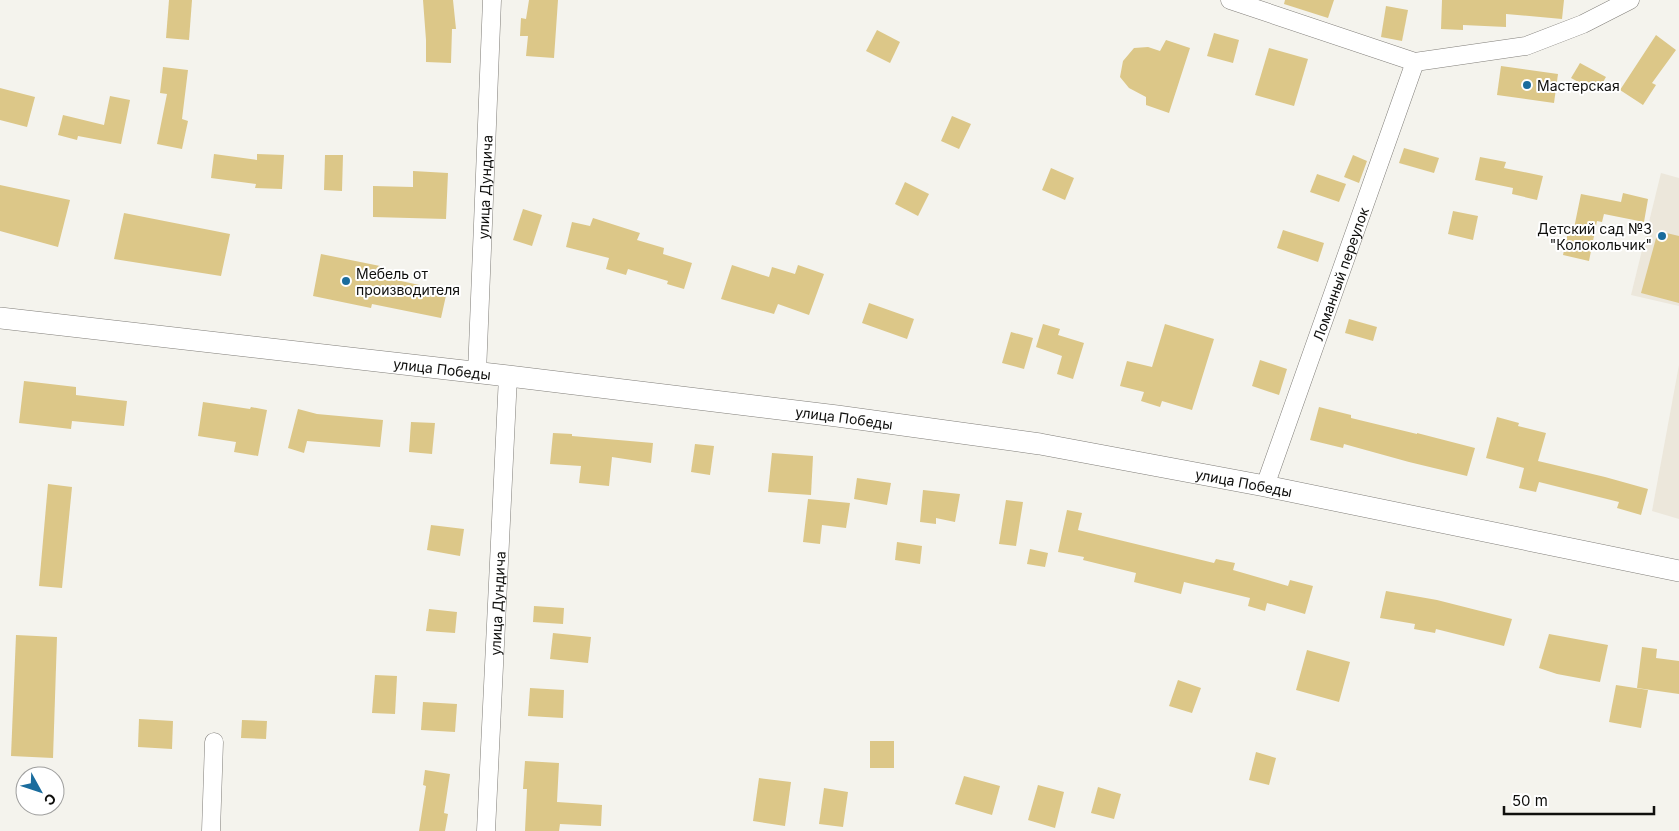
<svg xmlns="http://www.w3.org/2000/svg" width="1679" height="831" font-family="Inter,sans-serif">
	<rect width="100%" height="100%" fill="#f4f3ed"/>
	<g fill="#ece7db">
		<path d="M 1661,173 L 1679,178 L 1679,306 L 1631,295 Z"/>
		<path d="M 1679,365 L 1679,519 L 1652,511 Z"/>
	</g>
	<g fill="#dcc788">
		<path d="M 169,0 L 192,0 L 189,40 L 166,38 Z"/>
		<path d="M 423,0 L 453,0 L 456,29 L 452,29 L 451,63 L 426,62 L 426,40 Z"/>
		<path d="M 529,0 L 558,0 L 554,58 L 526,56 L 528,36 L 520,36 L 521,18 L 526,19 Z"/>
		<path d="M 1285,0 L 1334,0 L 1328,18 L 1284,4 Z"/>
		<path d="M 1442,0 L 1564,0 L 1562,19 L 1506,14 L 1506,27 L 1463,25 L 1463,30 L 1441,29 Z"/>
		<path d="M 1386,6 L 1408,10 L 1402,41 L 1381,37 Z"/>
		<path d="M 877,30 L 900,42 L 890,63 L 866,51 Z"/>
		<path d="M 1214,33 L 1239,40 L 1233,63 L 1207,56 Z"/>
		<path d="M 1656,35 L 1676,50 L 1652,83 L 1656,85 L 1643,105 L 1620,90 Z"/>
		<path d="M 1166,40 L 1190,48 L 1169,113 L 1146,105 L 1146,97 L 1129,88 L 1120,77 L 1123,61 L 1134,48 L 1148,47 L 1160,51 Z"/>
		<path d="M 1269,48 L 1308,59 L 1294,106 L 1255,95 Z"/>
		<path d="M 1580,63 L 1606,77 L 1597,92 L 1571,78 Z"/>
		<path d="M 1501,66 L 1558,74 L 1554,103 L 1497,95 Z"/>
		<path d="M 163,67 L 188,70 L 182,119 L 188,121 L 182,149 L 157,144 L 167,94 L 160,93 Z"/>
		<path d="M 0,88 L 35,97 L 27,127 L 0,120 Z"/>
		<path d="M 110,96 L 130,100 L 121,144 L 78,136 L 77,140 L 58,135 L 63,115 L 104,125 Z"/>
		<path d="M 952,116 L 971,124 L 959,149 L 941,141 Z"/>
		<path d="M 1404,148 L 1439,158 L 1434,173 L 1399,163 Z"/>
		<path d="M 214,154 L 257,160 L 257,154 L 284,155 L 282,189 L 255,188 L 256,184 L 211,178 Z"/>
		<path d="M 325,155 L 343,155 L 342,191 L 324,190 Z"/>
		<path d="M 1353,155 L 1367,161 L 1359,183 L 1344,177 Z"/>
		<path d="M 1480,157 L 1506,162 L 1504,168 L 1543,176 L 1537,200 L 1512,194 L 1513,188 L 1475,180 Z"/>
		<path d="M 1051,168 L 1074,178 L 1065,200 L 1042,190 Z"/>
		<path d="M 413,171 L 448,173 L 446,219 L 373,217 L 373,186 L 413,187 Z"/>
		<path d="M 1317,174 L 1346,184 L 1339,202 L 1310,192 Z"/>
		<path d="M 905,182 L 929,194 L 918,216 L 895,204 Z"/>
		<path d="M 0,185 L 70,200 L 58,247 L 0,231 Z"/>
		<path d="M 1623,193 L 1648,199 L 1644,222 L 1604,214 L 1602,222 L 1597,221 L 1589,261 L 1563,255 L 1568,232 L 1573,233 L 1581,194 L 1621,202 Z"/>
		<path d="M 523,209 L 542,215 L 532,246 L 513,240 Z"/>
		<path d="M 1453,211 L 1478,216 L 1473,240 L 1448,234 Z"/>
		<path d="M 124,213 L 230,234 L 221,276 L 114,259 Z"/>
		<path d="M 593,218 L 640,233 L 637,240 L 664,248 L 663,254 L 692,263 L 684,289 L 667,284 L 668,281 L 628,269 L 626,275 L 606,269 L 609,258 L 566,247 L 572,222 L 590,226 Z"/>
		<path d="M 1283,230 L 1324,243 L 1318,262 L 1277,248 Z"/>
		<path d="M 1658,231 L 1679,236 L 1679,303 L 1641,293 Z"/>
		<path d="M 321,254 L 380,266 L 378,276 L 447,291 L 441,318 L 372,304 L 371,308 L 313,296 Z"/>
		<path d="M 732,265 L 769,277 L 772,267 L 795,274 L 798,265 L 824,274 L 809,315 L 778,304 L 774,314 L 721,299 Z"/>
		<path d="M 869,303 L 914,319 L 907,339 L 862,323 Z"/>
		<path d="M 1349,319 L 1377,327 L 1373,341 L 1345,333 Z"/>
		<path d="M 1043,324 L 1060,329 L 1058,335 L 1084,343 L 1073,379 L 1057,374 L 1062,356 L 1036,347 Z"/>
		<path d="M 1165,324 L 1214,339 L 1192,410 L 1162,401 L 1160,407 L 1141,401 L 1144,392 L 1120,386 L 1127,361 L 1152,367 Z"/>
		<path d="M 1011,332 L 1033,338 L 1024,369 L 1002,363 Z"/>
		<path d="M 1260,360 L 1287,369 L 1279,395 L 1252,386 Z"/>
		<path d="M 24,381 L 76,387 L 76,395 L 127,401 L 124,426 L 72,421 L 71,429 L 19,423 Z"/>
		<path d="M 203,402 L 250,409 L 251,407 L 267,410 L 258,456 L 234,452 L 236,442 L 198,436 Z"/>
		<path d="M 1319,407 L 1351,415 L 1351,418 L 1417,434 L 1417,433 L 1475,448 L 1467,476 L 1409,462 L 1344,444 L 1343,448 L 1310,440 Z"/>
		<path d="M 298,409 L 317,414 L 383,420 L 380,447 L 307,441 L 304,453 L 288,448 Z"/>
		<path d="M 1497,417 L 1519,423 L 1518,426 L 1546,433 L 1538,461 L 1605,477 L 1648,489 L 1641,515 L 1617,508 L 1619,502 L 1539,482 L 1536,492 L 1519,488 L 1524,468 L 1486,458 Z"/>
		<path d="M 411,422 L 435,423 L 432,454 L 409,452 Z"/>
		<path d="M 553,433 L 572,434 L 572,436 L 653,443 L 651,463 L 612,457 L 609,486 L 579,483 L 581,466 L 550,464 Z"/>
		<path d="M 695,444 L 714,446 L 710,475 L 691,472 Z"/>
		<path d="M 772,453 L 813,456 L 811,495 L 768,492 Z"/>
		<path d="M 857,478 L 891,483 L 887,505 L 854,499 Z"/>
		<path d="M 48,484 L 72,487 L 62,588 L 39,586 Z"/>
		<path d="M 923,490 L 960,494 L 955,522 L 936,518 L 936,524 L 920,522 Z"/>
		<path d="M 808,499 L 850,503 L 846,528 L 822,525 L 820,544 L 803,542 Z"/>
		<path d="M 1006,500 L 1023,502 L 1016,546 L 999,544 Z"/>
		<path d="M 1067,510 L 1082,513 L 1078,530 L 1214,563 L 1216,559 L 1235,563 L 1233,570 L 1288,586 L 1290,580 L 1313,586 L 1305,614 L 1267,603 L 1265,611 L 1248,606 L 1250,598 L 1184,582 L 1181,594 L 1134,582 L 1136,573 L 1083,560 L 1084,557 L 1058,552 Z"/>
		<path d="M 431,525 L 464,529 L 460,556 L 427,550 Z"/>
		<path d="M 897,542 L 922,546 L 920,564 L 895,560 Z"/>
		<path d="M 1030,549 L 1048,553 L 1045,567 L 1027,564 Z"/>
		<path d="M 1386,591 L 1437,600 L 1512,619 L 1504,646 L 1436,629 L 1435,633 L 1414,629 L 1415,624 L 1380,618 Z"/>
		<path d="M 534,606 L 564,608 L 563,624 L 533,622 Z"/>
		<path d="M 429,609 L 457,612 L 455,633 L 426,631 Z"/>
		<path d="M 553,633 L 591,637 L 588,663 L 550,659 Z"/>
		<path d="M 1549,634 L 1608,645 L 1600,682 L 1557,674 L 1539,668 Z"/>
		<path d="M 16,635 L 57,637 L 53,758 L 11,756 Z"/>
		<path d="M 1642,647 L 1657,649 L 1656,658 L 1679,661 L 1679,694 L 1637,688 Z"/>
		<path d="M 1307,650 L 1350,662 L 1339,702 L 1296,690 Z"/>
		<path d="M 375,675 L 397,676 L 395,714 L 372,713 Z"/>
		<path d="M 1178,680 L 1201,688 L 1192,713 L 1169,706 Z"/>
		<path d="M 1616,685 L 1648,690 L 1641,728 L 1609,722 Z"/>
		<path d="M 530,688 L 564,690 L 563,718 L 528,716 Z"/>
		<path d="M 423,702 L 457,704 L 455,732 L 421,730 Z"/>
		<path d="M 139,719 L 173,721 L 172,749 L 138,747 Z"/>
		<path d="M 242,720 L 267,721 L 266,739 L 241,738 Z"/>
		<rect x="870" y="741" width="24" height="27"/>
		<path d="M 1256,752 L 1276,758 L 1269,785 L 1249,780 Z"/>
		<path d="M 525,761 L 559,763 L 557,802 L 602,805 L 601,826 L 560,824 L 559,831 L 525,831 L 527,789 L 523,789 Z"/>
		<path d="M 425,770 L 450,774 L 444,813 L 448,814 L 445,831 L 419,831 L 426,786 L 423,785 Z"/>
		<path d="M 964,776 L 1000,786 L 992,815 L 955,804 Z"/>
		<path d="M 759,778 L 791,782 L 785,826 L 753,821 Z"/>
		<path d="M 1038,785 L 1064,792 L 1055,828 L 1028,820 Z"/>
		<path d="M 1098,787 L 1121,794 L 1114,819 L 1091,813 Z"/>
		<path d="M 824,788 L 848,792 L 843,827 L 819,824 Z"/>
	</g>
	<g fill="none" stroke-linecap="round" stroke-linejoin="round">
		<defs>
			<g id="minor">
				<path d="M 1230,0 L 1415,62 L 1526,46 L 1583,24 L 1630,0"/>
				<path id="s1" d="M 477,373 L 492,0"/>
				<path id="s2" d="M 1265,486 L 1415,62"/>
				<path d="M 211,831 L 214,742"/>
				<path id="s3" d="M 486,831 L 508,376"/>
			</g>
			<g id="tertiary">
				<path id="s4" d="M 0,318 L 508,376 L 837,416 L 1040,444 L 1265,486 L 1679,571"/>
			</g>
		</defs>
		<use href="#minor" stroke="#807e79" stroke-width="19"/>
		<use href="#tertiary" stroke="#807e79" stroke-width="22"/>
		<use href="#minor" stroke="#fff" stroke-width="18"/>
		<use href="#tertiary" stroke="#fff" stroke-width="21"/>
	</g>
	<g fill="#1a6c9d" stroke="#fff" stroke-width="2">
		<circle cx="1527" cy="85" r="5"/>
		<circle cx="1662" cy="236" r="5"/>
		<circle cx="346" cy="281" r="5"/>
	</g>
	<g text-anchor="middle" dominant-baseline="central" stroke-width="4" stroke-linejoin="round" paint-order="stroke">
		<g font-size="14" fill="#0f0f0d" stroke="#fff" text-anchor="start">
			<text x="1537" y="85">Мастерская</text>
			<text x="1652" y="228" text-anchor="end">Детский сад №3<tspan x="1652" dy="16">"Колокольчик"</tspan></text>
			<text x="356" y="273">Мебель от<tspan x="356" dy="16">производителя</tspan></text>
		</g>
		<g font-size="14" fill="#0f0f0d" stroke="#fff">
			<text stroke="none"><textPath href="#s1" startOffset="186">улица Дундича</textPath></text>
			<text stroke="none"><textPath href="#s2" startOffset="225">Ломанный переулок</textPath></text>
			<text stroke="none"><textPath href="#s4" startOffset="445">улица Победы</textPath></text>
			<text stroke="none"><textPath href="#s4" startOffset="850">улица Победы</textPath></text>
			<text stroke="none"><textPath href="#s4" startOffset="1255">улица Победы</textPath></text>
			<text stroke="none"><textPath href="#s3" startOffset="228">улица Дундича</textPath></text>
		</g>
	</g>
	<g transform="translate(40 791) rotate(130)"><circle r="24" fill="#ffffff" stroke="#9f9f9e"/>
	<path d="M0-4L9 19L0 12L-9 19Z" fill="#1a6c9d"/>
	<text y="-8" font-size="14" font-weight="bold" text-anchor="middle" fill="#0f0f0d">С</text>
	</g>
	<path d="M1504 806v8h150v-8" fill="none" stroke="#0f0f0d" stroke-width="2.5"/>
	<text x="1512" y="806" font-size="15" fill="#0f0f0d" stroke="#ffffff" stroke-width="4" paint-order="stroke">50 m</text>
</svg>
